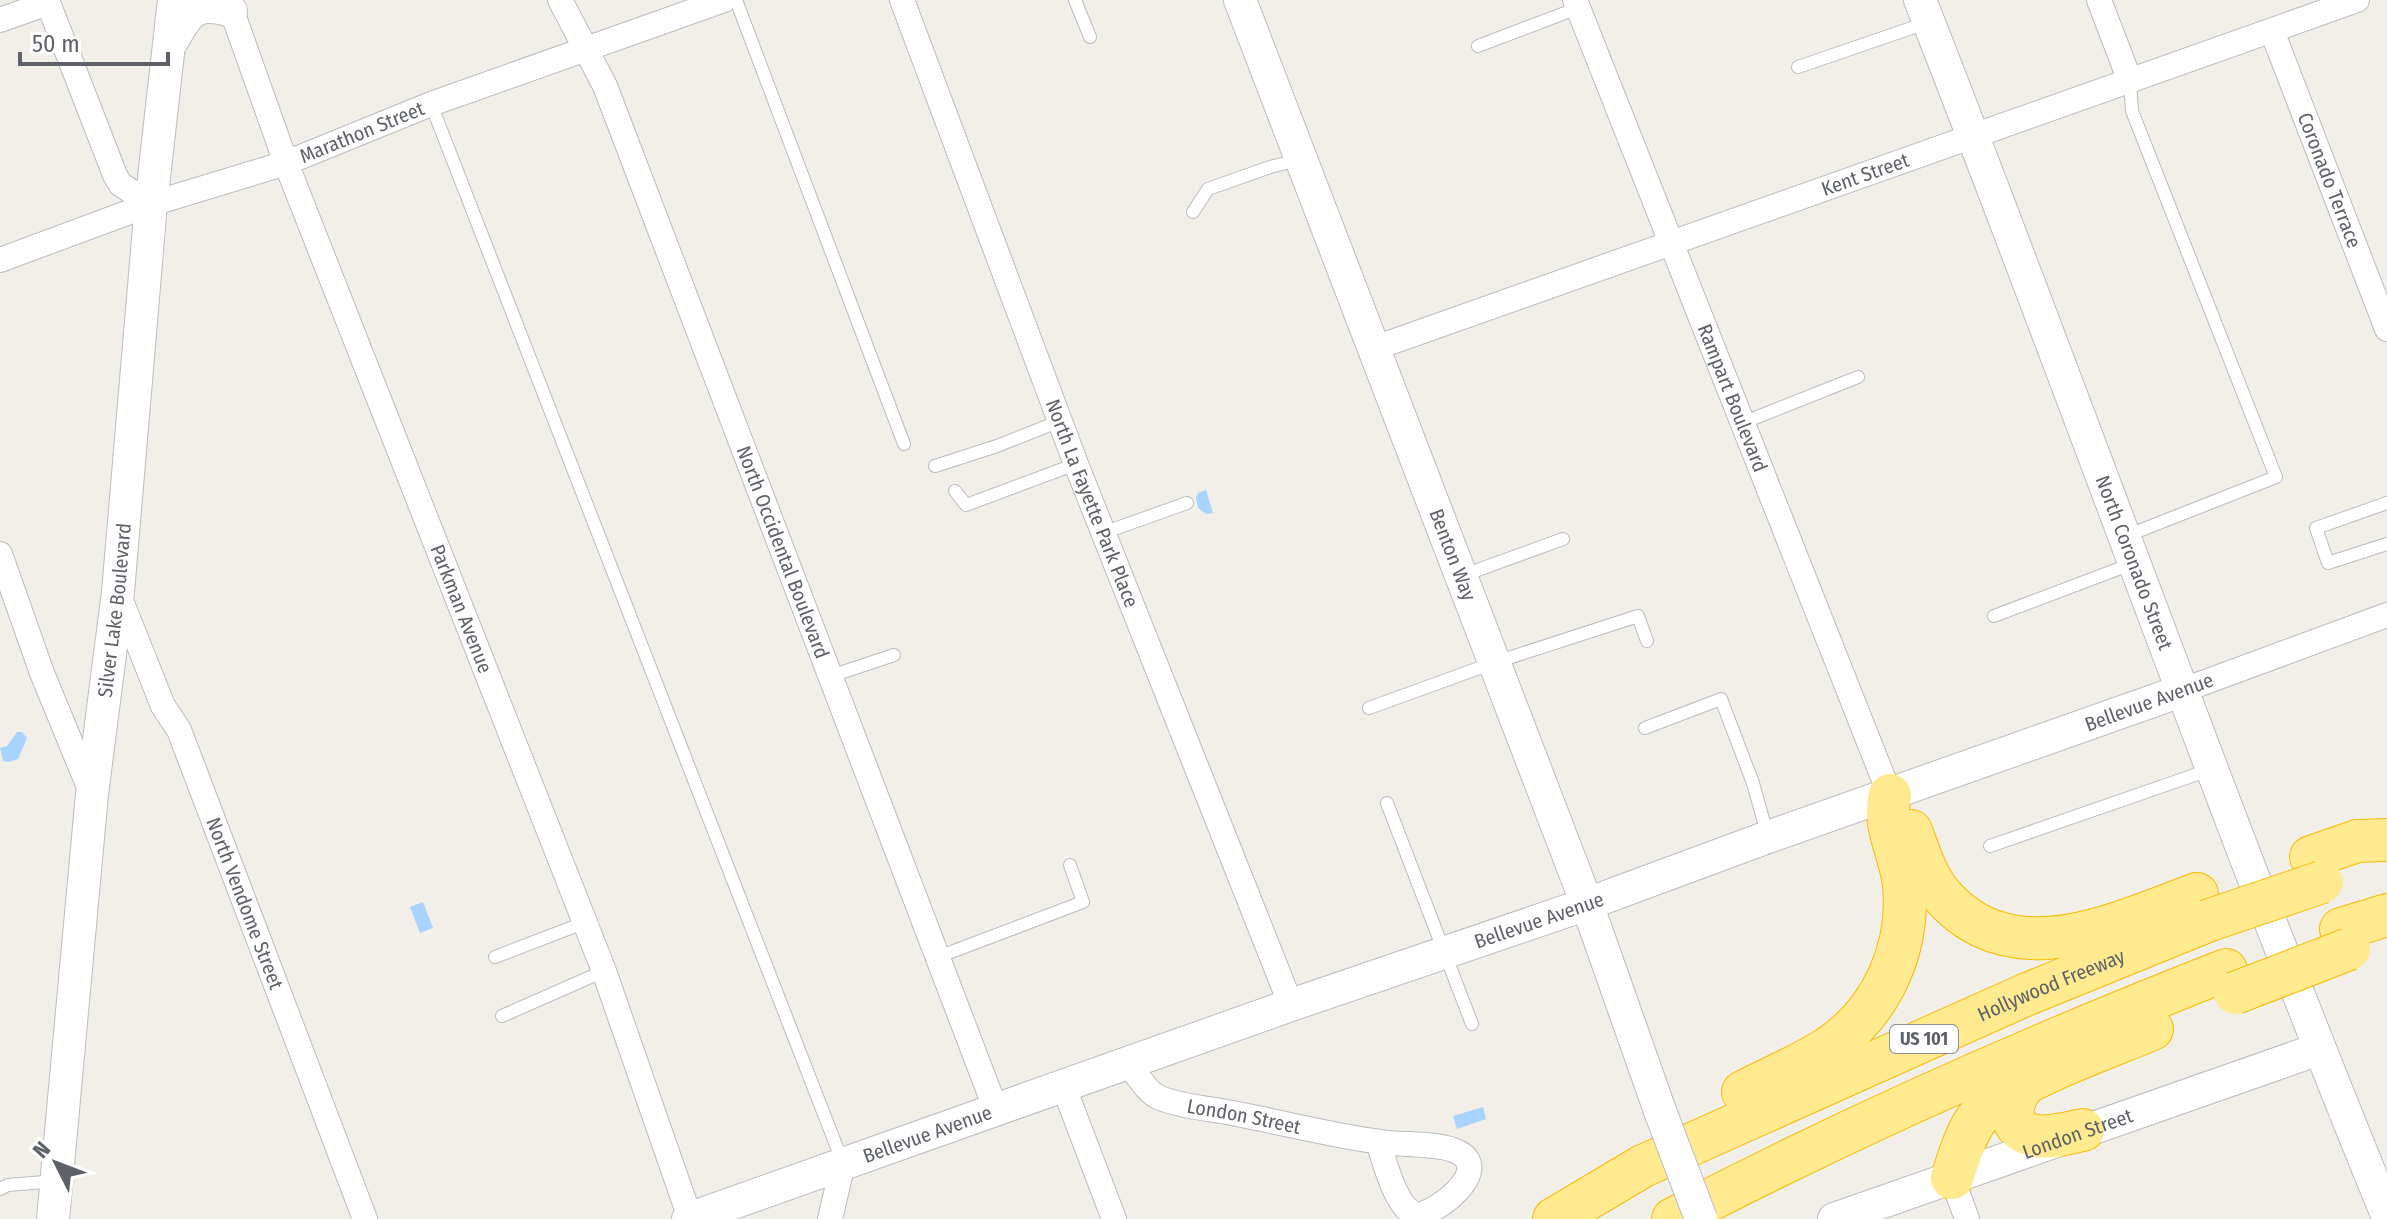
<svg xmlns="http://www.w3.org/2000/svg" width="2387" height="1219" font-family="'Fira Sans Condensed',sans-serif">
	<rect width="100%" height="100%" fill="#f1efe7"/>
	<g fill="#a9d3ff">
		<path d="M 1206,490 L 1213,513 L 1206,514 L 1198,508 L 1196,498 L 1198,493 Z"/>
		<path d="M 17,732 L 22,732 L 27,738 L 18,759 L 9,762 L 3,761 L 0,748 L 7,746 Z"/>
		<path d="M 423,902 L 433,928 L 420,933 L 410,907 Z"/>
		<path d="M 1483,1107 L 1486,1119 L 1457,1129 L 1453,1116 Z"/>
	</g>
	<g fill="none" stroke-linecap="round" stroke-linejoin="round">
		<defs>
			<g id="lane">
				<path d="M 736,0 L 904,444"/>
				<path d="M 1075,0 L 1090,37"/>
				<path d="M 1478,46 L 1578,8"/>
				<path d="M 1798,67 L 1926,23"/>
				<path d="M 431,104 L 843,1163"/>
				<path d="M 1193,212 L 1208,189 L 1270,167 L 1298,160"/>
				<path d="M 1742,423 L 1858,377"/>
				<path d="M 935,466 L 997,446 L 1060,421"/>
				<path d="M 955,491 L 966,505 L 1076,464"/>
				<path d="M 2387,503 L 2316,528 L 2328,563 L 2387,544"/>
				<path d="M 1103,533 L 1187,503"/>
				<path d="M 2126,536 L 2276,477 L 2132,111 L 2130,81"/>
				<path d="M 1464,575 L 1563,539"/>
				<path d="M 1994,616 L 2134,563"/>
				<path d="M 831,676 L 894,655"/>
				<path d="M 1369,708 L 1493,663 L 1638,616 L 1647,641"/>
				<path d="M 1645,728 L 1721,699 L 1753,783 L 1768,837"/>
				<path d="M 1387,803 L 1472,1024"/>
				<path d="M 1990,846 L 2212,769"/>
				<path d="M 495,957 L 586,922"/>
				<path d="M 938,957 L 1083,902 L 1070,865"/>
				<path d="M 502,1016 L 604,971"/>
				<path d="M 0,1189 L 8,1185 L 56,1181"/>
			</g>
			<g id="street">
				<path d="M 47,0 L 115,175 L 120,184 L 151,204"/>
				<path id="s1" d="M 228,0 L 286,163 L 604,971 L 690,1218"/>
				<path id="s2" d="M 560,0 L 605,86 L 996,1110"/>
				<path id="s3" d="M 902,0 L 1076,464 L 1291,1005"/>
				<path id="s4" d="M 1575,0 L 1890,795"/>
				<path d="M 2099,0 L 2130,81"/>
				<path d="M 0,20 L 48,3"/>
				<path id="s5" d="M 2272,31 L 2387,329"/>
				<path id="s6" d="M 0,260 L 151,204 L 286,163 L 431,104 L 724,0"/>
				<path id="s7" d="M 1375,348 L 2357,0"/>
				<path d="M 0,554 L 42,673 L 91,792"/>
				<path id="s8" d="M 118,593 L 163,706 L 179,730 L 365,1219"/>
				<path d="M 2181,691 L 2387,615"/>
				<path id="s9" d="M 1128,1063 C 1136,1073 1148,1094 1160,1098 C 1183,1107 1213,1109 1237,1114 C 1285,1123 1333,1136 1381,1142 C 1400,1145 1437,1143 1453,1150 C 1497,1166 1441,1210 1421,1214 C 1398,1219 1384,1159 1378,1142"/>
				<path d="M 1063,1085 L 1114,1219"/>
				<path d="M 1952,1178 L 1967,1219"/>
				<path d="M 830,1219 L 843,1163"/>
			</g>
			<g id="secondary">
				<path id="s10" d="M 1240,0 L 1587,904 L 1660,1111"/>
				<path id="s11" d="M 1920,0 C 2079,404 2222,813 2387,1215"/>
				<path d="M 173,40 C 188,12 196,0 231,11"/>
				<path id="s12" d="M 53,1219 L 92,794 L 118,592 L 151,204 L 174,0"/>
				<path id="s13" d="M 688,1219 L 1291,1005 L 1587,904 L 1768,837 L 2181,691"/>
				<path id="s14" d="M 1834,1219 L 2319,1049"/>
			</g>
			<g id="highway">
				<path d="M 1911,831 C 1919,852 1926,876 1940,893 C 2010,977 2115,924 2197,894"/>
				<path d="M 2311,857 L 2357,841 L 2387,840"/>
				<path d="M 2341,929 L 2387,915"/>
				<path d="M 2026,1083 C 2007,1102 2006,1132 2037,1136 C 2052,1138 2068,1133 2083,1130"/>
				<path d="M 1743,1092 C 1772,1077 1804,1064 1831,1046 C 1883,1010 1910,947 1904,885 C 1901,854 1882,826 1890,795"/>
				<path d="M 1952,1178 C 1959,1158 1964,1137 1976,1120 C 2000,1084 2109,1048 2152,1029"/>
				<path id="s15" d="M 1554,1219 L 1643,1166 L 2025,995 L 2207,921"/>
				<path d="M 1673,1219 C 1853,1125 2037,1044 2226,970"/>
			</g>
		</defs>
		<use href="#lane" stroke="#b9bcc1" stroke-width="14"/>
		<use href="#street" stroke="#b9bcc1" stroke-width="26"/>
		<use href="#secondary" stroke="#babdc3" stroke-width="34"/>
		<use href="#highway" stroke="#f8bb00" stroke-width="44"/>
		<use href="#lane" stroke="#fff" stroke-width="12"/>
		<use href="#street" stroke="#fff" stroke-width="24"/>
		<use href="#secondary" stroke="#fff" stroke-width="32"/>
		<use href="#highway" stroke="#ffea90" stroke-width="42"/>
		<defs>
			<path id="secondary-bridge" d="M 1660,1111 L 1701,1219"/>
			<g id="highway-bridge">
				<path d="M 2207,921 L 2322,882"/>
				<path d="M 2235,993 L 2349,949"/>
			</g>
		</defs>
		<use href="#secondary-bridge" stroke="#babdc3" stroke-width="34" stroke-linecap="butt"/>
		<use href="#highway-bridge" stroke="#f8bb00" stroke-width="44" stroke-linecap="butt"/>
		<use href="#secondary-bridge" stroke="#fff" stroke-width="32"/>
		<use href="#highway-bridge" stroke="#ffea90" stroke-width="42"/>
	</g>
	<g text-anchor="middle" dominant-baseline="central" stroke-width="6" stroke-linejoin="round" paint-order="stroke">
		<rect fill="#fff" stroke="#8e9195" stroke-width="2" x="1890" y="1025" width="68" height="28" rx="6"/>
		<g font-size="18" font-weight="bold" fill="#5e6268">
			<text x="1924" y="1039">US 101</text>
		</g>
		<g font-size="20" fill="#5e6268" stroke="#fff">
			<text stroke="none"><textPath href="#s6" startOffset="384">Marathon Street</textPath></text>
			<text stroke="none"><textPath href="#s7" startOffset="520">Kent Street</textPath></text>
			<text stroke="none"><textPath href="#s5" startOffset="160">Coronado Terrace</textPath></text>
			<text stroke="none"><textPath href="#s4" startOffset="428">Rampart Boulevard</textPath></text>
			<text stroke="none"><textPath href="#s3" startOffset="538">North La Fayette Park Place</textPath></text>
			<text stroke="none"><textPath href="#s2" startOffset="596">North Occidental Boulevard</textPath></text>
			<text stroke="none"><textPath href="#s10" startOffset="594">Benton Way</textPath></text>
			<text stroke="none"><textPath href="#s11" startOffset="602">North Coronado Street</textPath></text>
			<text stroke="none"><textPath href="#s1" startOffset="652">Parkman Avenue</textPath></text>
			<text stroke="none"><textPath href="#s12" startOffset="612">Silver Lake Boulevard</textPath></text>
			<text transform="translate(2149 702) rotate(-20)">Bellevue Avenue</text>
			<text stroke="none"><textPath href="#s8" startOffset="336">North Vendome Street</textPath></text>
			<text stroke="none"><textPath href="#s13" startOffset="902">Bellevue Avenue</textPath></text>
			<text stroke="none"><textPath href="#s15" startOffset="550">Hollywood Freeway</textPath></text>
			<text stroke="none"><textPath href="#s9" startOffset="134">London Street</textPath></text>
			<text stroke="none"><textPath href="#s14" startOffset="258">London Street</textPath></text>
			<text stroke="none"><textPath href="#s13" startOffset="254">Bellevue Avenue</textPath></text>
		</g>
	</g>
	<g transform="translate(56 1163) rotate(312)" stroke="#ffffff" stroke-width="6" paint-order="stroke">
	<path d="M0-6L14 30L0 20L-14 30Z" fill="#5e6268"/>
	<text y="-12" font-size="22" font-weight="bold" text-anchor="middle" fill="#5e6268">N</text>
	</g>
	<path d="M20 52v12h148v-12" fill="none" stroke="#5e6268" stroke-width="4"/>
	<text x="32" y="52" font-size="24" fill="#5e6268" stroke="#ffffff" stroke-width="6" paint-order="stroke">50 m</text>
</svg>
